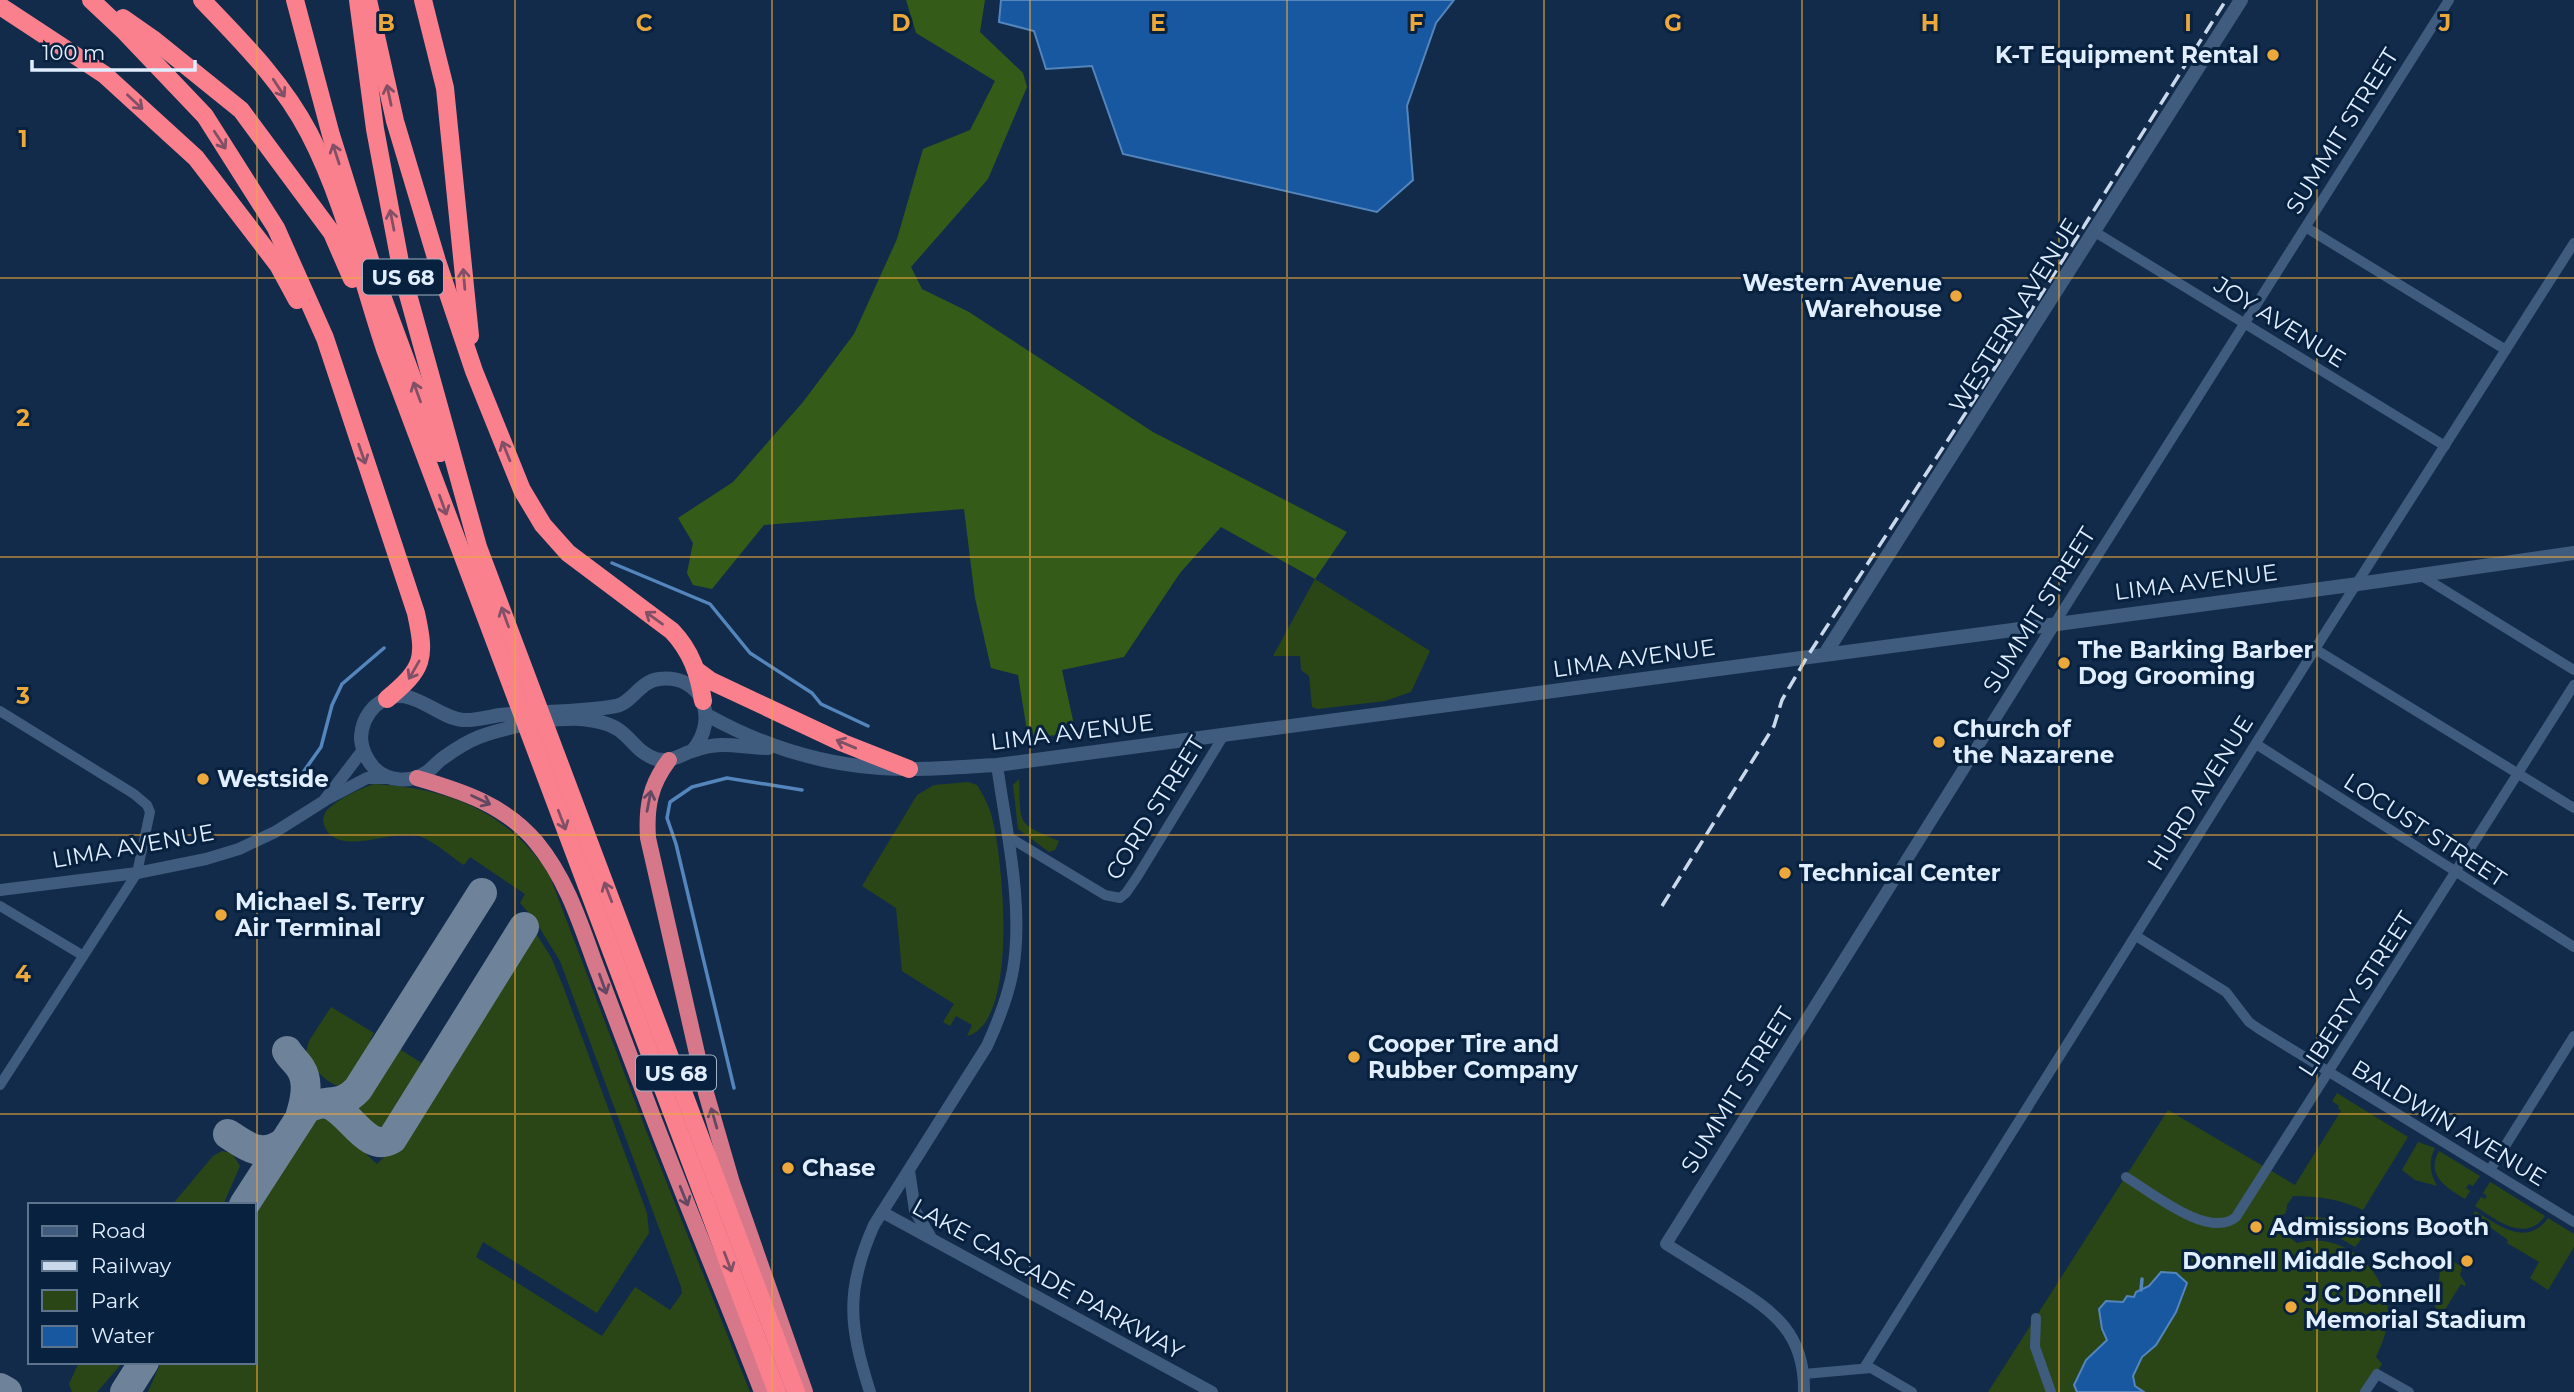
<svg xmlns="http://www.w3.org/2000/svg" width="2574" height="1392" font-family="Montserrat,sans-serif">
	<rect width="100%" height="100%" fill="#122b4a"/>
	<g fill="#2a4616">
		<path d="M 1315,579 L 1430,651 L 1411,692 L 1385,701 L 1318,709 L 1312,707 L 1309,676 L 1301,670 L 1300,656 L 1273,656 Z"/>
		<path d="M 1019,779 C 1021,825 1015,822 1059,841 L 1055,850 L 1049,852 L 1018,829 L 1013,785 Z"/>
		<path d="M 968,782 L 977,785 C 983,794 988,804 991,814 C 1003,854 1020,1023 967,1036 L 972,1025 L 956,1016 L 950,1026 L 943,1022 L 954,1004 L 902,971 L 896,908 L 862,886 L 917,795 L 934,785 Z"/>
		<path d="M 374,784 C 448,788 507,811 549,874 L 647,1133 L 750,1392 L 148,1392 L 161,1362 L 254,1362 L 254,1212 L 313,1118 C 335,1113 360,1150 377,1164 L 399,1142 L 529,938 L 537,935 L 551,957 L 563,986 L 647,1213 L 649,1233 L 597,1313 L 483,1242 L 476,1257 L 602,1336 L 635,1287 L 670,1310 L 682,1293 L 681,1287 L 560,961 L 534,919 L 520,903 L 525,894 L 470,857 L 464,865 C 450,856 434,841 419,836 C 395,827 337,860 324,825 C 322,820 324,814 327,810 C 338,799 359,789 374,784 Z"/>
		<path d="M 331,1007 L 374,1033 L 370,1040 L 376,1044 L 350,1086 C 333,1092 314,1069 305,1056 L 309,1041 Z"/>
		<path d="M 393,1045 L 428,1067 L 388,1132 L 382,1134 L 361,1113 L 358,1101 Z"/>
		<path d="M 2337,1093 L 2408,1137 L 2363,1210 C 2340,1199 2318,1196 2293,1196 L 2287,1205 L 2286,1213 L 2278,1217 L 2273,1225 L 2297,1243 C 2342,1230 2388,1270 2388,1315 C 2388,1330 2382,1344 2376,1357 L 2382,1364 L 2365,1392 L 1988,1392 L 2168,1110 L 2295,1185 L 2341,1111 L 2338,1108 L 2339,1106 L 2332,1101 Z"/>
		<path d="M 2418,1142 L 2435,1148 C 2428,1161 2430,1173 2437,1186 L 2415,1180 L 2402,1170 Z"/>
		<path d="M 222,1151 L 232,1153 L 240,1166 L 223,1205 L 172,1205 L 213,1156 Z"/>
		<path d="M 2439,1151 L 2480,1176 L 2473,1186 L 2469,1184 L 2466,1188 L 2470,1191 L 2465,1199 C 2447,1188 2425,1175 2439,1151 Z"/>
		<path d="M 2490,1182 L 2492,1183 L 2545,1216 C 2525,1244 2495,1219 2475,1206 L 2481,1197 L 2485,1199 L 2487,1196 L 2483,1193 Z"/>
		<path d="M 2475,1211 C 2498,1225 2527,1248 2548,1218 L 2574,1234 L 2574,1247 L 2548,1290 L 2530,1278 L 2539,1262 L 2507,1243 L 2508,1240 L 2473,1215 Z"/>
		<path d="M 2299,1217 C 2320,1216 2350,1220 2362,1238 L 2355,1247 L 2335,1235 L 2298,1229 Z"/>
		<path d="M 2446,1257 L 2462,1267 L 2460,1275 L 2466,1284 L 2465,1286 L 2461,1284 L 2441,1316 L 2437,1315 L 2434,1301 L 2430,1304 C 2432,1292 2442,1281 2439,1270 Z"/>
		<path d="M 79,1362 L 123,1362 L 97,1392 L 72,1392 L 69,1384 Z"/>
	</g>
	<path fill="#355b18" d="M 906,0 L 985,0 L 980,32 L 1023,73 L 1027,87 L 988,179 L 911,267 L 922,289 L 969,312 L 1153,432 L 1347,532 L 1315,579 L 1221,527 L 1180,573 L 1124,657 L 1062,670 L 1076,734 L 1028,737 L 1018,675 L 991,668 L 975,598 L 964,509 L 764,525 L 712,589 L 693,585 L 687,573 L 693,543 L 678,518 L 733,482 L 803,402 L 854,334 L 897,239 L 923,149 L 970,130 L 995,81 L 916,33 Z"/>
	<g fill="#1858a0" stroke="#5485bc" stroke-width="2">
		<path d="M 1001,0 L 1454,0 L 1436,23 L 1407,106 L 1413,180 L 1377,212 L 1123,154 L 1092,66 L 1046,69 L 1034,31 L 999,22 Z"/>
		<path d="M 2161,1272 L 2176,1273 L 2187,1283 L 2176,1312 L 2156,1345 L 2142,1357 L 2133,1376 L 2135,1386 L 2144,1392 L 2077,1392 L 2074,1385 L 2086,1360 L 2107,1340 L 2102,1329 L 2099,1309 L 2106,1301 L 2123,1302 L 2127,1296 L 2134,1297 L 2136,1292 L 2149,1286 Z"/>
	</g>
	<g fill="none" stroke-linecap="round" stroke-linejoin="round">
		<g stroke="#5485bc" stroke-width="3.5">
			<path d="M 612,563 L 710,604 L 750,653 L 812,693 L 821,704 L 868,726"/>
			<path d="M 304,771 L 321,747 L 332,705 L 342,684 L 384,648"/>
			<path d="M 734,1088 L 676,844 L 667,818 L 670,802 L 692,787 L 727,778 L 802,790"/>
			<path d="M 2141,1290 L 2142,1279"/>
		</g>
		<g stroke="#6e829a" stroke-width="30">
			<path d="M 287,1051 C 291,1058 297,1062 301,1069 C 309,1082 305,1101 301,1114"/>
			<path d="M 328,1104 C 350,1111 367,1154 392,1139 L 524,927"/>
			<path d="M 228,1134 C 246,1146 261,1158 282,1144"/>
			<path d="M 244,1205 L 306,1109 C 327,1097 340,1109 358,1089 L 482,893"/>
			<path d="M 0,1388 L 7,1392"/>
			<path d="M 125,1392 L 144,1362"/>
		</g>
		<g stroke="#3f5b7d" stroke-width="10">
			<path d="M 2307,228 L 2506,350"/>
			<path d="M 2095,232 L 2445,446"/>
			<path d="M 2420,575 L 2574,670"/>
			<path d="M 2055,623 L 2449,0"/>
			<path d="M 2315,649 L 2574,808"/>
			<path d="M 0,711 L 134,794 L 147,805 L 150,812 L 137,873 L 0,1085"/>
			<path d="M 2256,744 L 2574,947"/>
			<path d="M 1007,836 L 1105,895 L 1120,898 L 1126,893 L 1137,877 L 1224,735"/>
			<path d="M 0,906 L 82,955"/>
			<path d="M 2136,936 L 2226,992 L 2249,1022 L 2259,1029 L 2574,1222"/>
			<path d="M 2490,1170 L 2574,1036"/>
			<path d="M 2126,1177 C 2151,1192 2209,1240 2236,1217 L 2574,685"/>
			<path d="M 2036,1318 L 2035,1347 L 2051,1392"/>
			<path d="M 1864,1368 L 2327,630 L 2574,243"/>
			<path d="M 1804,1374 L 1871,1368 L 1912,1392"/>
			<path d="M 2365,1392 L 2377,1374 L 2409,1392"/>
		</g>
		<g stroke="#3f5b7d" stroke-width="12">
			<path d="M 327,799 L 367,778 L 390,778"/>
			<path d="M 0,890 L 137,873 L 206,859 L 239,849 L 275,832 L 324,801 L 363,750"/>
			<path d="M 909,1170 L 915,1211 L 930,1236"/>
			<path d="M 882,1212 L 1212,1392"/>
			<path d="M 870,1392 C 849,1326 845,1290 874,1225 L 987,1046 C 998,1022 1008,997 1013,970 C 1024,905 1006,830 997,765"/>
			<path d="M 1804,1392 C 1805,1334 1775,1312 1730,1284 C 1709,1271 1687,1257 1666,1244 L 2055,623"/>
		</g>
		<g stroke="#3f5b7d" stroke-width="14">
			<path d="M 1825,654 L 2241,0"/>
			<path d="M 707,715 C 759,744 819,764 880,768 C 919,771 958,767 997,765 L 2358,584 L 2574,553"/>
			<path d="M 693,750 C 719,719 703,674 659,679 C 640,681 631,704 616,706 C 579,713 538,711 500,715 C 488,717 474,721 463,720 C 432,717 408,678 375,706 C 366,715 361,727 361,739 C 362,750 367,760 374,768 C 388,782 411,783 427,772 C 433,768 437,762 443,758 C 454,750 466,742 479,737 C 500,729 546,719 567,719 C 583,718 606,721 619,730 C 632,739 639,754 656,759 C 672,763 681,754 695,750 C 725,740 739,748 768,748"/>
		</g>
		<g stroke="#d6788a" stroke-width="16">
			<path d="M 669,760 C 650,785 646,807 648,838 L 706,1093 L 732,1183 L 805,1392"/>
			<path d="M 417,778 C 462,791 505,805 536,842 C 565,877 579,919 594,961 C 609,1001 624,1041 639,1080 C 678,1185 722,1288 762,1392"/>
		</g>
		<g stroke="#fb808e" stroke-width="18">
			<path d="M 91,0 L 125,32 L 205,116 L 276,228 L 325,338 L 416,613 C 426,659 424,668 387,699"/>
			<path d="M 202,0 C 241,41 282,81 309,133 C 344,200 361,277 385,349 L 777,1392"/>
			<path d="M 295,0 L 331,135 L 377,282 L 440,453"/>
			<path d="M 358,0 L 375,129 L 402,273 L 478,547 L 796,1392"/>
			<path d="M 368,0 L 395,121 L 437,261 L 474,371 L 522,490 L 543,525 L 568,553 L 672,631 C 691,651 699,674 703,701"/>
			<path d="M 423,0 L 445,88 L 470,336"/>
			<path d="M 0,6 L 105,75 L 196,158 L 278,265 L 297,300"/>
			<path d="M 123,18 L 153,39 L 241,110 L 332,233 L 352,279"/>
			<path d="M 696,670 L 711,681 L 843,743 L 909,769"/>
		</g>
		<path stroke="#cad8eb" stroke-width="3.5" stroke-dasharray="14 7" stroke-linecap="butt" d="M 1662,906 L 1774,726 L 1782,700 L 1807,657 L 2000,360 L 2226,0"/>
	</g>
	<defs><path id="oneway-shaft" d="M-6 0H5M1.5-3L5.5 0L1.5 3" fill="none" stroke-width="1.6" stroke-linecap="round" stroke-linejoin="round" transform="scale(1.75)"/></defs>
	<g stroke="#815066">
		<use href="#oneway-shaft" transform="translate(279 88) rotate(57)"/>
		<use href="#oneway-shaft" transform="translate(389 95) rotate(-102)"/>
		<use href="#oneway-shaft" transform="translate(135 102) rotate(43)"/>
		<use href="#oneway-shaft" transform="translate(220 140) rotate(57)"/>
		<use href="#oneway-shaft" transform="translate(336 154) rotate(-108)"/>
		<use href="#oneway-shaft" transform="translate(392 220) rotate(-101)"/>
		<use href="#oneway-shaft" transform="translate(464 279) rotate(-95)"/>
		<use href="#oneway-shaft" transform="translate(417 392) rotate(-110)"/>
		<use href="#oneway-shaft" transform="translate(506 451) rotate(-112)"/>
		<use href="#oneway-shaft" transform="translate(362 454) rotate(71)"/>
		<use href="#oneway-shaft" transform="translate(443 505) rotate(70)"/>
		<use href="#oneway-shaft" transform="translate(505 617) rotate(-110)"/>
		<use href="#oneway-shaft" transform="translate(654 618) rotate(-144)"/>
		<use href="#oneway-shaft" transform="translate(414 670) rotate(120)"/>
		<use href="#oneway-shaft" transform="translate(846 744) rotate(-157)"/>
		<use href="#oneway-shaft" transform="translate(562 820) rotate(69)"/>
		<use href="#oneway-shaft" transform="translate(608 892) rotate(-111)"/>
		<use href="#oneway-shaft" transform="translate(728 1262) rotate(69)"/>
	</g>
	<g stroke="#644861">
		<use href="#oneway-shaft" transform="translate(481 800) rotate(26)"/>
		<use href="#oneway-shaft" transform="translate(649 801) rotate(-79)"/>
		<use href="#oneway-shaft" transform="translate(603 984) rotate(70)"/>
		<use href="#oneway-shaft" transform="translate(714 1118) rotate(-106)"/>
		<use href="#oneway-shaft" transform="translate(684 1196) rotate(68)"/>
	</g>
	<path fill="none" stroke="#eda83b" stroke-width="2" stroke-opacity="0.55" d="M 257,0 L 257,1392M 515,0 L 515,1392M 772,0 L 772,1392M 1030,0 L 1030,1392M 1287,0 L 1287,1392M 1544,0 L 1544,1392M 1802,0 L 1802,1392M 2059,0 L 2059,1392M 2317,0 L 2317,1392M 0,278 L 2574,278M 0,557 L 2574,557M 0,835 L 2574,835M 0,1114 L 2574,1114"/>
	<g fill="#eda83b" stroke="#07213f" stroke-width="2.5">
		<circle cx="2273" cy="55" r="7"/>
		<circle cx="1956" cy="296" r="7"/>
		<circle cx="2064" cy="663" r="7"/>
		<circle cx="1939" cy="742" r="7"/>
		<circle cx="203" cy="779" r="7"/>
		<circle cx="1785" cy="873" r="7"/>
		<circle cx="221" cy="915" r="7"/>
		<circle cx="1354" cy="1057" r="7"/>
		<circle cx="788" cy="1168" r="7"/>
		<circle cx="2256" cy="1227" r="7"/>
		<circle cx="2467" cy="1261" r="7"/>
		<circle cx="2291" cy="1307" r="7"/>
	</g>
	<g text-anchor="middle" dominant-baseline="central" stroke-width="6" stroke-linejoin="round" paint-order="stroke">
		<g fill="#07213f" stroke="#a0b0c5" stroke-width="2">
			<rect x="363" y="259.5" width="80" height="35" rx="5"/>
			<rect x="636" y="1055.5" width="80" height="35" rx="5"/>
		</g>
		<g font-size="21" font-weight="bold" fill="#e1eeff">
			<text x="403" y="277">US 68</text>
			<text x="676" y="1073">US 68</text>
		</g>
		<g font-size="23" font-weight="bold" fill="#e1eeff" stroke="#07213f" text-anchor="start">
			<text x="2259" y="55" text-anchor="end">K-T Equipment Rental</text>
			<text x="1942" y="283" text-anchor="end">Western Avenue<tspan x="1942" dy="26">Warehouse</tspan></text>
			<text x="2078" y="650">The Barking Barber<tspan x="2078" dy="26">Dog Grooming</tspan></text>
			<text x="1953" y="729">Church of<tspan x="1953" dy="26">the Nazarene</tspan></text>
			<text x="217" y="779">Westside</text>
			<text x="1799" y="873">Technical Center</text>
			<text x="235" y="902">Michael S. Terry<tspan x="235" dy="26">Air Terminal</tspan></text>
			<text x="1368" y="1044">Cooper Tire and<tspan x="1368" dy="26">Rubber Company</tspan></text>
			<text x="802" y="1168">Chase</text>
			<text x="2270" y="1227">Admissions Booth</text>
			<text x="2453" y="1261" text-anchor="end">Donnell Middle School</text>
			<text x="2305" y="1294">J C Donnell<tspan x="2305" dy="26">Memorial Stadium</tspan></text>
		</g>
		<g font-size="23" fill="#e1eeff" stroke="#07213f">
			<text transform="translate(2342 131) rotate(-58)">SUMMIT STREET</text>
			<text transform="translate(2014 315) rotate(-58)">WESTERN AVENUE</text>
			<text transform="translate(2280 322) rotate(32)">JOY AVENUE</text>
			<text transform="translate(2196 582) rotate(-7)">LIMA AVENUE</text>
			<text transform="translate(2039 610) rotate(-58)">SUMMIT STREET</text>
			<text transform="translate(1634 658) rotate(-8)">LIMA AVENUE</text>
			<text transform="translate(1072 732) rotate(-7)">LIMA AVENUE</text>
			<text transform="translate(2200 793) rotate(-58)">HURD AVENUE</text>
			<text transform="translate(1155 808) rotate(-58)">CORD STREET</text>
			<text transform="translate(2425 830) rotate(33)">LOCUST STREET</text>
			<text transform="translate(133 846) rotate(-10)">LIMA AVENUE</text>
			<text transform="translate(2356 994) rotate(-57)">LIBERTY STREET</text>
			<text transform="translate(1737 1090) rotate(-58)">SUMMIT STREET</text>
			<text transform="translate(2449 1123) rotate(31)">BALDWIN AVENUE</text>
			<text transform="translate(1048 1279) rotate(29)">LAKE CASCADE PARKWAY</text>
		</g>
	</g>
	<g font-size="23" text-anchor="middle" font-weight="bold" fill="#eda83b" stroke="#07213f" stroke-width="6" stroke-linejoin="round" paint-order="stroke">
		<text x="386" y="31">B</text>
		<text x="644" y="31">C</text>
		<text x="901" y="31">D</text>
		<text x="1158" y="31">E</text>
		<text x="1416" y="31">F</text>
		<text x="1673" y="31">G</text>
		<text x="1930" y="31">H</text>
		<text x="2188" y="31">I</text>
		<text x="2445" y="31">J</text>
		<text x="23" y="147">1</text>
		<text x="23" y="426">2</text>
		<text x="23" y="704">3</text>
		<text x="23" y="982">4</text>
	</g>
	<rect x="28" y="1203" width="228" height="161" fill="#07213f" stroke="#5e738c" stroke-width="2"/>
	<rect x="42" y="1226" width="35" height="10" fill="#3f5b7d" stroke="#5e738c" stroke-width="2"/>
	<text x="91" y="1238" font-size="21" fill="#e1eeff">Road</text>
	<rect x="42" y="1261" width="35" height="10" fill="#cad8eb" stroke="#5e738c" stroke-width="2"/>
	<text x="91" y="1273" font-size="21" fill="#e1eeff">Railway</text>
	<rect x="42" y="1290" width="35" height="21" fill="#2a4616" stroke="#5e738c" stroke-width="2"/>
	<text x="91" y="1308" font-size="21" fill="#e1eeff">Park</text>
	<rect x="42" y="1326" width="35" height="21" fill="#1858a0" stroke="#5e738c" stroke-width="2"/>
	<text x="91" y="1343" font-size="21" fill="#e1eeff">Water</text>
	<path d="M32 60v10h163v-10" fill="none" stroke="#e1eeff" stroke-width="3.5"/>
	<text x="42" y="60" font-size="21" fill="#e1eeff" stroke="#07213f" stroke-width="5" paint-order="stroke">100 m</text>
</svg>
